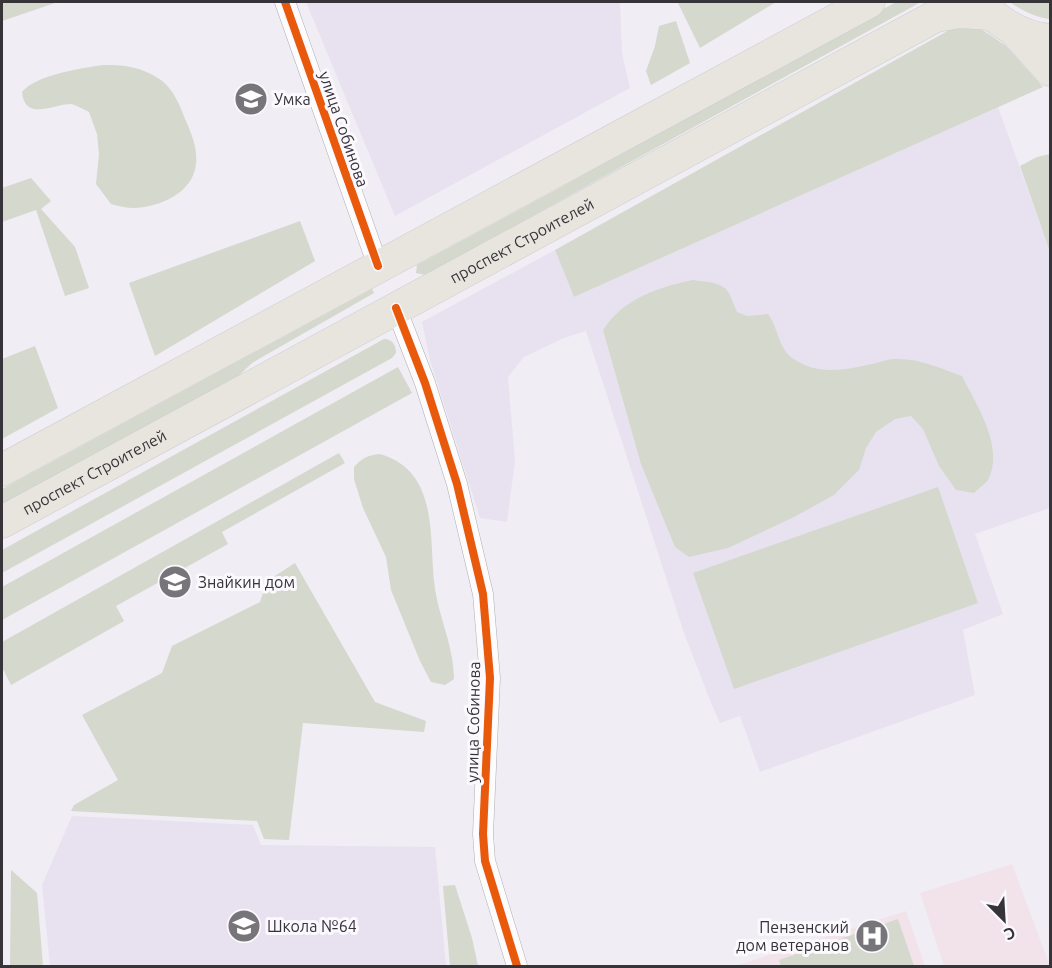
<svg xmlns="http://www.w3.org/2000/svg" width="1052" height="968" font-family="Ubuntu,sans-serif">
	<rect width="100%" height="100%" fill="#f0edf4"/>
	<g fill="#e8e2f0">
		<path d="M 306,2 L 620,2 L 622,53 L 630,88 L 395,216 Z"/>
		<path d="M 998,107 L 1050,252 L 1050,508 L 975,534 L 1003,614 L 963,630 L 975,695 L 760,772 L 740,716 L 720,723 L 711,703 L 684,633 L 586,331 L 564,338 L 524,357 L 508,377 L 515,461 L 507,522 L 480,518 L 430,360 L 422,322 L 555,250 L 574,297 Z"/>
		<path d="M 72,816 L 253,825 L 261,845 L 435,847 L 446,966 L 50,966 L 42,885 Z"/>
	</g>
	<g fill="#f2e3eb">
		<path d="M 1012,864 L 1050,966 L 944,966 L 920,893 Z"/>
		<path d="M 906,911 L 925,966 L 735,966 Z"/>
	</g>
	<g fill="#d5d8cd">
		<path d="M 2,2 L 58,2 L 2,21 Z"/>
		<path d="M 680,2 L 776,2 L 700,48 L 678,3 Z"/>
		<path d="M 896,2 L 921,2 L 425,275 L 416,273 L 417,265 L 554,191 Z"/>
		<path d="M 1010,2 L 1050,2 L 1050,19 C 1037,18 1020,10 1010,2 Z"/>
		<path d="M 676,21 L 690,63 L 651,85 L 646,71 L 655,46 L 659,26 Z"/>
		<path d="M 978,27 L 1005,45 L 1043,87 L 574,297 L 555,250 L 951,29 Z"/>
		<path d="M 104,65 C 127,65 141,67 161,80 C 173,89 180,105 185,119 C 191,132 198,149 196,164 C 193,193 160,207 134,208 C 126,208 118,206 111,204 L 96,184 L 99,154 L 97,134 L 89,112 C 84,110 77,105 71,104 C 53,104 25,122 22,92 C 36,75 81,68 104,65 Z"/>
		<path d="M 1050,154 L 1050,252 L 1020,166 L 1037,157 Z"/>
		<path d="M 31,178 L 51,201 L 41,209 L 75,247 L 89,288 L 65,296 L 36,210 L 2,222 L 2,188 Z"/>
		<path d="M 300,221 L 315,261 L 155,356 L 129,283 Z"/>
		<path d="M 693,280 C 705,282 722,281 729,293 C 732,299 734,306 737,312 L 747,316 L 768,314 C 778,327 778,347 792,358 C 818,376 844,370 872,364 C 880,362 888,359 895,359 C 919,358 940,368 962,376 C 976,404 1005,447 988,480 C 985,484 978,489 974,493 L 956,490 L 939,466 L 923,429 L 911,416 L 895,419 L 876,432 L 866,448 L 859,470 L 834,495 L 792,518 L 728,548 L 689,557 L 675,547 L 641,464 L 603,330 C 623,299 658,287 693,280 Z"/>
		<path d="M 372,289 L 374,293 L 252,363 L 230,384 L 2,506 L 2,489 Z"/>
		<path d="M 384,339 C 392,339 396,345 396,353 L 392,358 L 2,573 L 2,550 Z"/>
		<path d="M 35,346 L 58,408 L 2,439 L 2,359 Z"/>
		<path d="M 398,367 L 412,393 L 2,620 L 2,587 Z"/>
		<path d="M 339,453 L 345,463 L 222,532 L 228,544 L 116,606 L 124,621 L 11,685 L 2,667 L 2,642 Z"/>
		<path d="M 380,454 C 441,472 428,540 435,589 C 440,620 454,648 454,679 L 445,685 L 431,682 L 420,661 L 391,590 L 386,557 L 363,508 L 354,479 L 354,467 C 362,458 368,455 380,454 Z"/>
		<path d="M 938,487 L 978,603 L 734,689 L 693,573 Z"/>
		<path d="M 295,563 L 375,702 L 426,721 L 424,732 L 303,723 L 289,840 L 264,839 L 257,821 L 71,811 L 74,805 L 118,780 L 82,715 L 162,673 L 172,646 L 260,602 L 267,581 Z"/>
		<path d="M 11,870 L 37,893 L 43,966 L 10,966 Z"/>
		<path d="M 455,885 L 472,938 L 478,966 L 450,966 L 443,886 Z"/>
		<path d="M 898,919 L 914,966 L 781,966 L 779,960 Z"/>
	</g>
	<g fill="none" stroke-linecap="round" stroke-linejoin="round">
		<defs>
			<g id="street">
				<path d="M 285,2 L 378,266"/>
				<path d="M 396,308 L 425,383 L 457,484 L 483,594 L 490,678 L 483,834 L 485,861 L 517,966"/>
			</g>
			<g id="primary">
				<path d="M 978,2 C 997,21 1022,38 1050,40"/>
				<path d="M 1014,30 L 1050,70"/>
				<path d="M 2,470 L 869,2"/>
				<path id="s1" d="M 2,522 L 936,16 L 960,12 L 990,14"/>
			</g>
		</defs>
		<use href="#street" stroke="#afadb2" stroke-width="21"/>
		<use href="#primary" stroke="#cdccd0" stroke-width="33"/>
		<use href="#street" stroke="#fdfcfd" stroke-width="20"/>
		<use href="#primary" stroke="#e7e5de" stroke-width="32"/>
		<defs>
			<g id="cycleway">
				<path d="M 285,2 L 378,266"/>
				<path d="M 396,308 L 425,383 L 457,484 L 483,594 L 490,678 L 483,834 L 485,861 L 517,966"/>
			</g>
		</defs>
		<use href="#cycleway" stroke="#fbf9fe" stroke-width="11"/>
		<use href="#cycleway" stroke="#e8590c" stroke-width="8"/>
	</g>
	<defs>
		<symbol id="school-disc" viewBox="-11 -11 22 22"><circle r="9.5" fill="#77757a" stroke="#fbf9fe"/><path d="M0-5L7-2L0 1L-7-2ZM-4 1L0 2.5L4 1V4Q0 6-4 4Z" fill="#fff"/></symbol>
		<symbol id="hospital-disc" viewBox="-11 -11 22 22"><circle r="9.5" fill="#77757a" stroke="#fbf9fe"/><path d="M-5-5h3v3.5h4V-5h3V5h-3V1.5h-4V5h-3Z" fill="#fff"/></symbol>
	</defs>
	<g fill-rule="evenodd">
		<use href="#school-disc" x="232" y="80" width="38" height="38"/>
		<use href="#school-disc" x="156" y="563" width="38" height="38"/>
		<use href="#school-disc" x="225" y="907" width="38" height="38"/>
		<use href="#hospital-disc" x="853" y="917" width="38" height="38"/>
	</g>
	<g text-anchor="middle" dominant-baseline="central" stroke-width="6" stroke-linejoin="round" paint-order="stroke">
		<g font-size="16" fill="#363439" stroke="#fbf9fe" text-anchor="start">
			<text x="274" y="99">Умка</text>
			<text x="198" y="582">Знайкин дом</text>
			<text x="267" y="926">Школа №64</text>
			<text x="849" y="927" text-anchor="end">Пензенский<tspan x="849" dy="18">дом ветеранов</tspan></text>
		</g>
		<g font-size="16" fill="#363439" stroke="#fbf9fe">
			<text transform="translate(344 129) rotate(71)">улица Собинова</text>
			<text stroke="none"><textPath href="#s1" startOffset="591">проспект Строителей</textPath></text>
			<text stroke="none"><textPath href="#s1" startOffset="105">проспект Строителей</textPath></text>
			<text transform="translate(473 722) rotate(-89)">улица Собинова</text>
		</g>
	</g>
	<rect width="1052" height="968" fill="none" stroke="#363439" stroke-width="6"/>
	<g transform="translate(1004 920) rotate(156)" stroke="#fbf9fe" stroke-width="4.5" paint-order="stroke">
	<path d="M0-4.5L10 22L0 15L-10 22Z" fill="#363439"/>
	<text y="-9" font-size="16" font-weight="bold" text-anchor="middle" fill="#363439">С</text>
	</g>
</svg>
